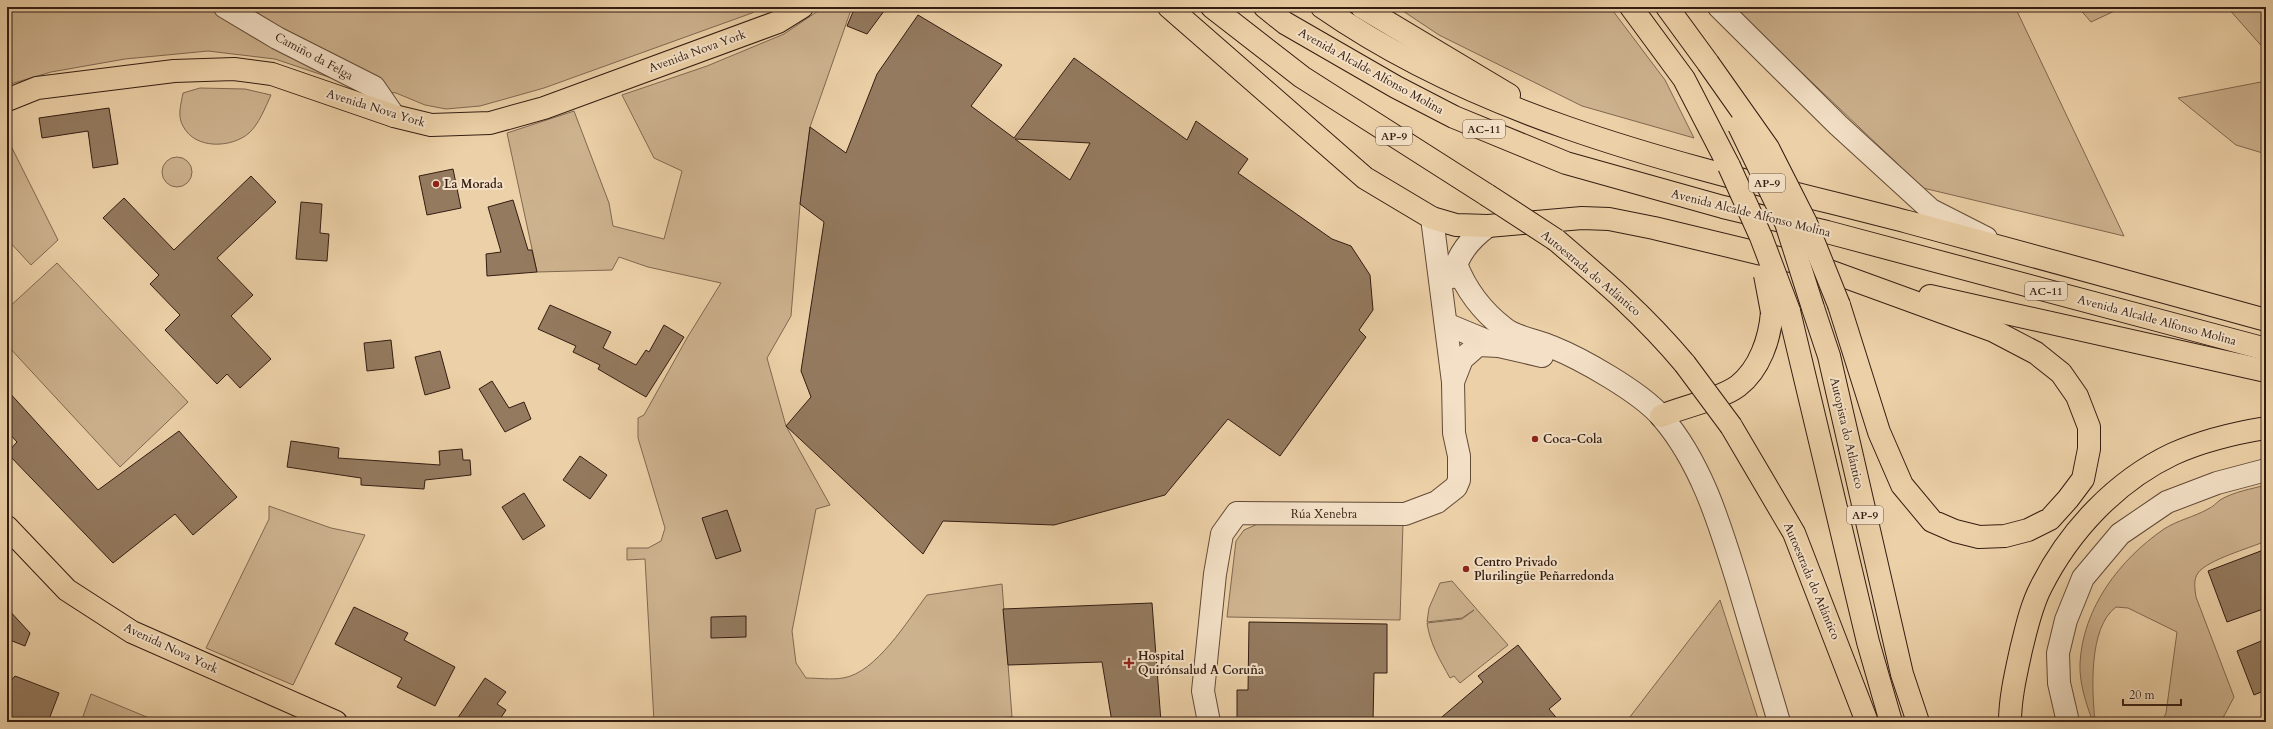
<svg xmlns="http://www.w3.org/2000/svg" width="2273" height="729" font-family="Cardo,serif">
	<rect width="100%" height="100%" fill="#ecd0a7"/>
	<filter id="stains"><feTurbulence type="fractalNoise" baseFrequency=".005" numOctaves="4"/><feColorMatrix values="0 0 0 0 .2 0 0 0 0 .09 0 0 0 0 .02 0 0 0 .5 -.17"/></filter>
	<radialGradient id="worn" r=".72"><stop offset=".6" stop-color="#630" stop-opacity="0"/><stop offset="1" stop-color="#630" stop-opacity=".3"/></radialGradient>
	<g fill="#cdb28e" stroke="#806850">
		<path d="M 7,7 L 762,7 L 752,13 L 544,88 L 480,106 L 446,109 L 425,105 L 396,93 L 364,89 L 275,59 L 208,51 L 125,59 L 51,72 L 7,85 Z"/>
		<path d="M 824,7 L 852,7 L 810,127 L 800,205 L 791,316 L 767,358 L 786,426 L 830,505 L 816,509 L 792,631 L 796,663 L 806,678 C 818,678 831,680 843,678 C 876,673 908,620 927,595 L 1002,584 L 1012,717 L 933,722 L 654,722 L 645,559 L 627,560 L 627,548 L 648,548 L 661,541 L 665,528 L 638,438 L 638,418 L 644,415 L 687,338 L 721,283 L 648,267 L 619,257 L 612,270 L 537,272 L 507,133 L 574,111 L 609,203 L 613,226 L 664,239 L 682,171 L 654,158 L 622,95 L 707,66 L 784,34 Z"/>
		<path d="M 1397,7 L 1610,7 L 1665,80 L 1694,138 L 1582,106 L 1439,35 Z"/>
		<path d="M 1733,7 L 2015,7 L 2124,236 L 1923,188 Z"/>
		<path d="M 2078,7 L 2123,7 L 2091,22 Z"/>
		<path d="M 2227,7 L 2266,7 L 2266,51 Z"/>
		<path d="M 2266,81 L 2266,154 L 2236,145 L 2178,98 Z"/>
		<path d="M 200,88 L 245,89 L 271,95 C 265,108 259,124 249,133 C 232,148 195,150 183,126 C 177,116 181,104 183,93 Z"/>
		<path d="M 7,138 L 58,240 L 31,265 L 7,239 Z"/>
		<circle cx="177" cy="172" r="15"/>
		<path d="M 57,263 L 188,402 L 120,467 L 7,345 L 7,309 Z"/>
		<path d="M 2266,485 L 2266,541 C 2250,548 2207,560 2198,573 C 2193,580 2195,589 2196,597 L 2234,697 L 2224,716 L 2218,722 L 2162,722 L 2166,713 L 2177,632 L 2128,608 L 2116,607 C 2088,628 2092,691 2095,722 L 2093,722 C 2086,704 2079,682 2080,663 C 2083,608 2119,560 2164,529 C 2178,520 2194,517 2208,509 C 2213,507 2216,503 2220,500 C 2233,492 2251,489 2266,485 Z"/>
		<path d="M 269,506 L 331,528 L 365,535 L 293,685 L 206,648 L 269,519 Z"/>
		<path d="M 1260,523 L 1403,523 L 1400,620 L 1227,617 L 1236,541 L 1244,530 Z"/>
		<path d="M 1452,581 L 1508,645 L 1460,683 L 1454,676 L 1450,678 C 1440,660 1430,644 1427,623 L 1462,619 L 1474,610 L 1462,618 L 1427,622 L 1429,608 L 1440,583 Z"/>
		<path d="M 1720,600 L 1759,722 L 1626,722 Z"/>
		<path d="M 91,694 L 159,722 L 81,722 Z"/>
	</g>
	<g fill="#947a5f" stroke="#341d12" fill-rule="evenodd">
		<path d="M 855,7 L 887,7 L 867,34 L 847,26 Z"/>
		<path d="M 918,15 L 1002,65 L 971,106 L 1014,138 L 1074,58 L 1187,140 L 1196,121 L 1248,159 L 1238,173 L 1332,239 L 1351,246 L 1370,275 L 1373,310 L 1359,330 L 1366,337 L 1280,456 L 1228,419 L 1165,495 L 1054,525 L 943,521 L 923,554 L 786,426 L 811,397 L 801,371 L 824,222 L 800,204 L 810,127 L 846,153 L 877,74 ZM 1015,139 L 1090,143 L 1070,180 Z"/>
		<path d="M 109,108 L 118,164 L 93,168 L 88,131 L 42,138 L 39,118 Z"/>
		<path d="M 453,169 L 461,208 L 427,215 L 419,176 Z"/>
		<path d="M 251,176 L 276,202 L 217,258 L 253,295 L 231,316 L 271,359 L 240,388 L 227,374 L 217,384 L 165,330 L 180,315 L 150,284 L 159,275 L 103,218 L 124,198 L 174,250 Z"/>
		<path d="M 513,200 L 528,250 L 532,250 L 537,272 L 487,276 L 486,254 L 501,252 L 488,207 Z"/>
		<path d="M 301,202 L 322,204 L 320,233 L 329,234 L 327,261 L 296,259 Z"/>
		<path d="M 550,305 L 611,332 L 603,348 L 636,365 L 646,350 L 649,352 L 664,325 L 684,337 L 646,397 L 598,369 L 600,365 L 573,352 L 576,346 L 538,329 Z"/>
		<path d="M 391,340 L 394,368 L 367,371 L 364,343 Z"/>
		<path d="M 440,351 L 450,388 L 425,395 L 415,357 Z"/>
		<path d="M 492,381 L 509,408 L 524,402 L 531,419 L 505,432 L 479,389 Z"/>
		<path d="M 7,390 L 98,490 L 179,431 L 237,497 L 193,535 L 175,514 L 113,563 L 7,453 L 17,442 L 7,431 Z"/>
		<path d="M 291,441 L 339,448 L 338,458 L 440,465 L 439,451 L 462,449 L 463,460 L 470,460 L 471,475 L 425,480 L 424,489 L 361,485 L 361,478 L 287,467 Z"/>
		<path d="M 580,456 L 607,475 L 590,499 L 563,480 Z"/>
		<path d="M 524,493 L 545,526 L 523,540 L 502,507 Z"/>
		<path d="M 727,510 L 741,551 L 716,559 L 702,518 Z"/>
		<path d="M 2266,549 L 2266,608 L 2227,622 L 2208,571 Z"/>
		<path d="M 1152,603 L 1161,722 L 1112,722 L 1102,662 L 1008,665 L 1003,609 Z"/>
		<path d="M 354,607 L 408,633 L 404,640 L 455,667 L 435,706 L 397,687 L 402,678 L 335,644 Z"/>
		<path d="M 7,608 L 30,633 L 25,646 L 7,639 Z"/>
		<path d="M 746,616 L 746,637 L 711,638 L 711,617 Z"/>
		<path d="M 1249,622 L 1387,624 L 1387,673 L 1374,673 L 1373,722 L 1237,722 L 1237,690 L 1248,690 Z"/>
		<path d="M 2266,639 L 2266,690 L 2254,695 L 2237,651 Z"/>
		<path d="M 1518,645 L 1561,699 L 1549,709 L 1560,722 L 1436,722 L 1483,682 L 1478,676 Z"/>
		<path d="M 15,676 L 59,693 L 48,722 L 7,722 L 7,685 Z"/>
		<path d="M 485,678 L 506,692 L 497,704 L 506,710 L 498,722 L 455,722 Z"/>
	</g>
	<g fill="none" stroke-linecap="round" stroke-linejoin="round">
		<defs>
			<g id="minor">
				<path d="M 225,7 L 277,38 L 374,87 L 394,116"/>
				<path d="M 1719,7 L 1838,125 L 1931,210 L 1986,238"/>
				<path d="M 1456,264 C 1466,290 1482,311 1504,328 C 1514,337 1539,341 1552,347 C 1582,359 1640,392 1661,416 C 1701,462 1719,522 1737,580 C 1751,627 1765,675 1779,722"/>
				<path d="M 1452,277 C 1458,254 1469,240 1488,226"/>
				<path d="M 1446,324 L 1499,346 L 1542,356"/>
				<path d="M 1453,382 L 1462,359 L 1478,345 L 1499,346"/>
				<path d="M 1209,722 L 1203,691 L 1215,574 L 1222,534 L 1237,513 L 1405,514 L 1437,502 L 1456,487 L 1459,480 L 1459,456 L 1454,433 L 1453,382 L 1432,218"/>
				<path d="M 2068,722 L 2059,683 L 2058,653 L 2066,620 L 2083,578 L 2120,534 L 2167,502 L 2217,483 L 2266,470"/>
			</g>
			<g id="major">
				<path d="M 1169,7 L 1365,178 L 1432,218 L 1456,225 L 1488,226 L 1582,218 L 1609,219 L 1654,228 L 1816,267"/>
				<path d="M 7,100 L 37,88 L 174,71 L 234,69 L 272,74 L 394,116 L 431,125 L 490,123 L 544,108 L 778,22 L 802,7"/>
				<path d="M 7,527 L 67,590 L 132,632 L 336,722"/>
			</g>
			<g id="highway">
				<path d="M 1212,7 L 1302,77 L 1487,195"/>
				<path d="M 1265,7 L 1285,23 L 1396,87 L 1454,117 L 1566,163 L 1723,207 L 1827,232 L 2266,349"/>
				<path d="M 1322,7 C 1496,128 1707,170 1908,222 C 2027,254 2147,287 2266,320"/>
				<path d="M 1362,7 L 1509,95"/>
				<path d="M 1631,7 L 1684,79 L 1729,166"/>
				<path d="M 1667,7 L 1708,63"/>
				<path d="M 1556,240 C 1604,281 1644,315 1685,364"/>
				<path d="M 1821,268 L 1994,331 L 2036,353 L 2061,373 L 2077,396 L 2089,427 L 2089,449 L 2083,479 L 2068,499 L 2050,519 L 2028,530 L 2005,536 L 1979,537 L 1955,531 L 1932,521 L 1902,485 L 1879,432 L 1839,305"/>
				<path d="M 1930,296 L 2266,371"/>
				<path d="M 1813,308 L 1829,356 L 1902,674 L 1918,722"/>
				<path d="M 1789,311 L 1868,642 L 1891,722"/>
				<path d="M 1661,416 C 1682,407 1721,399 1738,386 C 1760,369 1770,338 1772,312"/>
				<path d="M 1731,426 L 1794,533 L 1867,722"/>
				<path d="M 2010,722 C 2010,698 2016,673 2021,650 C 2026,630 2031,606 2041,587 C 2069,531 2116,481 2173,454 C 2202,441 2235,433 2266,428"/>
			</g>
		</defs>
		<use href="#minor" stroke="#624a37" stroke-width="24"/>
		<use href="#major" stroke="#341d12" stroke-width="24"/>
		<use href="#highway" stroke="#341d12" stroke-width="24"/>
		<use href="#minor" stroke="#f3e0c6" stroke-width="22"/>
		<use href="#major" stroke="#ecd0a7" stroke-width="22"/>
		<use href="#highway" stroke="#ecd0a7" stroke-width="22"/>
		<defs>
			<g id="highway-bridge">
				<path d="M 1708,63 L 1768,148 L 1806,223 L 1839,305"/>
				<path d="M 1739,126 L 1786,223 L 1813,308"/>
				<path d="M 1729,166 L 1761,237 L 1789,311"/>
				<path d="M 1487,195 L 1556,240"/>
				<path d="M 1765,275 L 1772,312"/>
				<path d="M 1685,364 L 1731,426"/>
			</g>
		</defs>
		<use href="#highway-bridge" stroke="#341d12" stroke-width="24" stroke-linecap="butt"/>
		<use href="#highway-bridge" stroke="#ecd0a7" stroke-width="22"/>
	</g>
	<g fill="#8f2418" stroke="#f3e0c6" stroke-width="1.5">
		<circle cx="436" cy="184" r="4"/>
		<circle cx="1535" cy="439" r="4"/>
		<circle cx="1466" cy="569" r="4"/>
		<path d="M1127 657h4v4h4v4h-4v4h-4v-4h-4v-4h4z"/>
	</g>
	<g text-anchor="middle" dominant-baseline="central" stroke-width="4" stroke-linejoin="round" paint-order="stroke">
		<g fill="#f3e0c6" stroke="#6d5848" stroke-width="1">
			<rect x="1463" y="120" width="42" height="18" rx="3"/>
			<rect x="1376" y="127" width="36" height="18" rx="3"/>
			<rect x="1749" y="174" width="36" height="18" rx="3"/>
			<rect x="2025" y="282" width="42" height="18" rx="3"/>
			<rect x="1847" y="506" width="36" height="18" rx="3"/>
		</g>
		<g font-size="11" font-weight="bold" fill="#341d12">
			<text x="1484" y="129">AC-11</text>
			<text x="1394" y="136">AP-9</text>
			<text x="1767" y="183">AP-9</text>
			<text x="2046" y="291">AC-11</text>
			<text x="1865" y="515">AP-9</text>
		</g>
		<g font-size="12" fill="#341d12" stroke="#f3e0c6">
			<text transform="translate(697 51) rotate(-20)">Avenida Nova York</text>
			<text transform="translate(314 56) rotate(28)">Camiño da Felga</text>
			<text transform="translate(1371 71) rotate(29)">Avenida Alcalde Alfonso Molina</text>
			<text transform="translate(376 108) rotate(17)">Avenida Nova York</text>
			<text transform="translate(1751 213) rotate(14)">Avenida Alcalde Alfonso Molina</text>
			<text transform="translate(1591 273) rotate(40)">Autoestrada do Atlántico</text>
			<text transform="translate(2157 320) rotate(15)">Avenida Alcalde Alfonso Molina</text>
			<text transform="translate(1847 433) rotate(77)">Autopista do Atlántico</text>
			<text x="1324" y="514">Rúa Xenebra</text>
			<text transform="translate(1812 581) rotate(67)">Autoestrada do Atlántico</text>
			<text transform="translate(171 648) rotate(25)">Avenida Nova York</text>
		</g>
		<g font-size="12" font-weight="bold" fill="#341d12" stroke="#f3e0c6" text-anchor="start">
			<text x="444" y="184">La Morada</text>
			<text x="1543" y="439">Coca-Cola</text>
			<text x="1474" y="562">Centro Privado<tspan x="1474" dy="14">Plurilingüe Peñarredonda</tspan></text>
			<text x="1138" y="656">Hospital<tspan x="1138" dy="14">Quirónsalud A Coruña</tspan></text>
		</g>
	</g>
	<rect width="2273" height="729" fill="none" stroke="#ecd0a7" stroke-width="24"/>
	<rect x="8" y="8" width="2257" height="713" fill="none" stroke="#341d12" stroke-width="2"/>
	<rect x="12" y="12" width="2249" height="705" fill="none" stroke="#341d12"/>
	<path d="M2123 699v6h58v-6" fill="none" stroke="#341d12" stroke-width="2"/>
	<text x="2129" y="699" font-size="12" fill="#341d12" stroke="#f3e0c6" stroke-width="3" paint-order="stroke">20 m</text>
	<rect width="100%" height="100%" filter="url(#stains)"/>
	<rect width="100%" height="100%" fill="url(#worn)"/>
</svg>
